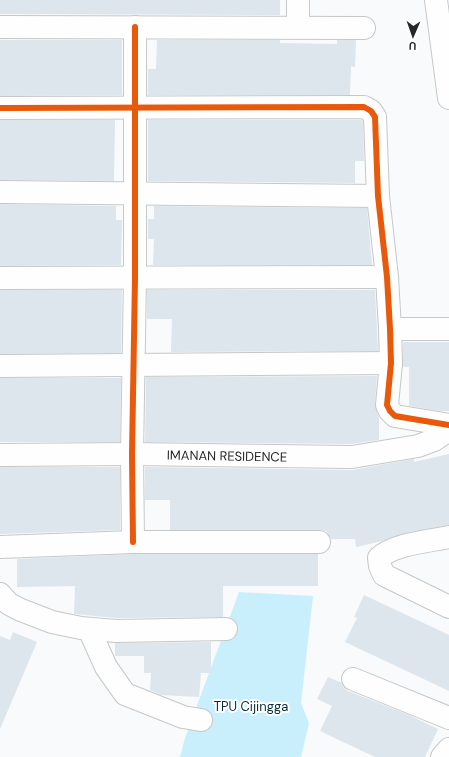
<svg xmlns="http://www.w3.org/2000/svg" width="449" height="757" font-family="'DM Sans',sans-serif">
	<rect width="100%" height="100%" fill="#f8fafb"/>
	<path fill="#c9effc" d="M 239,592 L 313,596 L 301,703 L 309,723 L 301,757 L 180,757 L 185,738 Z"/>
	<g fill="#dde6ed">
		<path d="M 0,0 L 280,0 L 280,15 L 0,14 Z"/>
		<path d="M 0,40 L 122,40 L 122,95 L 0,96 Z"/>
		<path d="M 157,40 L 280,40 L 280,43 L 337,44 L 337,40 L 356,40 L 355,67 L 351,66 L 350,95 L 148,95 L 148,69 L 156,69 Z"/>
		<path d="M 0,120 L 115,120 L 114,181 L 0,180 Z"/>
		<path d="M 148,120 L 361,120 L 363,121 L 364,161 L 355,161 L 355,183 L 148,181 Z"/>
		<path d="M 0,204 L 116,206 L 116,220 L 122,220 L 121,265 L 0,266 Z"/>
		<path d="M 154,206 L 367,208 L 372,265 L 153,265 L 154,239 L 148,239 L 148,219 L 154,219 Z"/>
		<path d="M 0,290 L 122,290 L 121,353 L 0,354 Z"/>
		<path d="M 147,290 L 375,290 L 378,351 L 171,352 L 172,319 L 147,319 Z"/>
		<path d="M 403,342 L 449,342 L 449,411 L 440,411 L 409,406 L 409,367 L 403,367 Z"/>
		<path d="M 377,376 L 375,404 L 379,417 L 379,440 L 351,444 L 145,442 L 146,377 Z"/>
		<path d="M 0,378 L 121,378 L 120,442 L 0,442 Z"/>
		<path d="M 449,454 L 449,525 L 409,532 L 382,541 L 356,547 L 355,539 L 331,539 L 326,531 L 319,530 L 170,530 L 170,500 L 145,500 L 145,467 L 352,470 L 414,459 L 414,462 Z"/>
		<path d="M 0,467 L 120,467 L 120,530 L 0,534 Z"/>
		<path d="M 133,554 L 318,554 L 318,586 L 223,586 L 223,617 L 116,618 L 74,614 L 75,586 L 17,587 L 17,559 Z"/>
		<path d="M 364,595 L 449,635 L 449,691 L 345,642 L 357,618 L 354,617 Z"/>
		<path d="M 13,632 L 37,642 L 0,729 L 0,636 L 10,640 Z"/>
		<path d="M 211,642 L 211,673 L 201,673 L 199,697 L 161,695 L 150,690 L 151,673 L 144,673 L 144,656 L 115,656 L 115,643 Z"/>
		<path d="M 328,677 L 342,683 L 343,687 L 348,691 L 409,715 L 438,729 L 425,757 L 375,757 L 320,731 L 332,706 L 317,699 Z"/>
	</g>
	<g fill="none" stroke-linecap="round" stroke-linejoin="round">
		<defs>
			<g id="minor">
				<path d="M 436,0 L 449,98"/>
				<path d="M 0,27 L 364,28"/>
				<path d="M 298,27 L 298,0"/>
				<path d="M 0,108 L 364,107 L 371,111 L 375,117 L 378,196 L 387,277 L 390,329 L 391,363 L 387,405 L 390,411 L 395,416 L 449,425"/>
				<path d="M 0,192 L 378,196"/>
				<path d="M 0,278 L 387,277"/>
				<path d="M 390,329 L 449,329"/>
				<path d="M 0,366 L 391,363"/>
				<path d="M 0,455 L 132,454 L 352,457 L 418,446 L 434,440 L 449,430"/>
				<path d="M 449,537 C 430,541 393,544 379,558 L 380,566 L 384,575 L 449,607"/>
				<path d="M 133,542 L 132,454 L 135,278 L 135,27"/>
				<path d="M 0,547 L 133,542 L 319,542"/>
				<path d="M 0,594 L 9,604 L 21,610 L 52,622 L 81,628 L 116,631 L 226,629"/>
				<path d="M 89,629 L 106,667 L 125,694 L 183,717 L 201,720"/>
				<path d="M 353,679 L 449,718"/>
				<path d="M 442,757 L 449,749"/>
			</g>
		</defs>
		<use href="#minor" stroke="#c6c8c8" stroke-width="24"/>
		<use href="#minor" stroke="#fefefe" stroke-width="22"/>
		<defs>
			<g id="cycleway">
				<path d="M 0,108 L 364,107 L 371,111 L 375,117 L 378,196 L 387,277 L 390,329 L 391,363 L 387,405 L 390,411 L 395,416 L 449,425"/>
				<path d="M 133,542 L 132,454 L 135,278 L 135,27"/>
			</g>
		</defs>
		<use href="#cycleway" stroke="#fff" stroke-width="8"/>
		<use href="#cycleway" stroke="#e8590c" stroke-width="6"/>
	</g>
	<g text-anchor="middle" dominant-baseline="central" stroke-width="4" stroke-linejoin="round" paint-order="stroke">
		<g font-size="13" fill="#262728" stroke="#fff">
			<text transform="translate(227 456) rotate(1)">IMANAN RESIDENCE</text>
		</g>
		<g font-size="13" fill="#0a2e39" stroke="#fff">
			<text x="251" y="706">TPU Cijingga</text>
		</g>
	</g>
	<g transform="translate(413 36) rotate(182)" stroke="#ffffff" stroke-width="3" paint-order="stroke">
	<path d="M0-3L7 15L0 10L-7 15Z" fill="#262728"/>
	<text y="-6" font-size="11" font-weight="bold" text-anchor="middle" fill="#262728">U</text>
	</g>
</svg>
